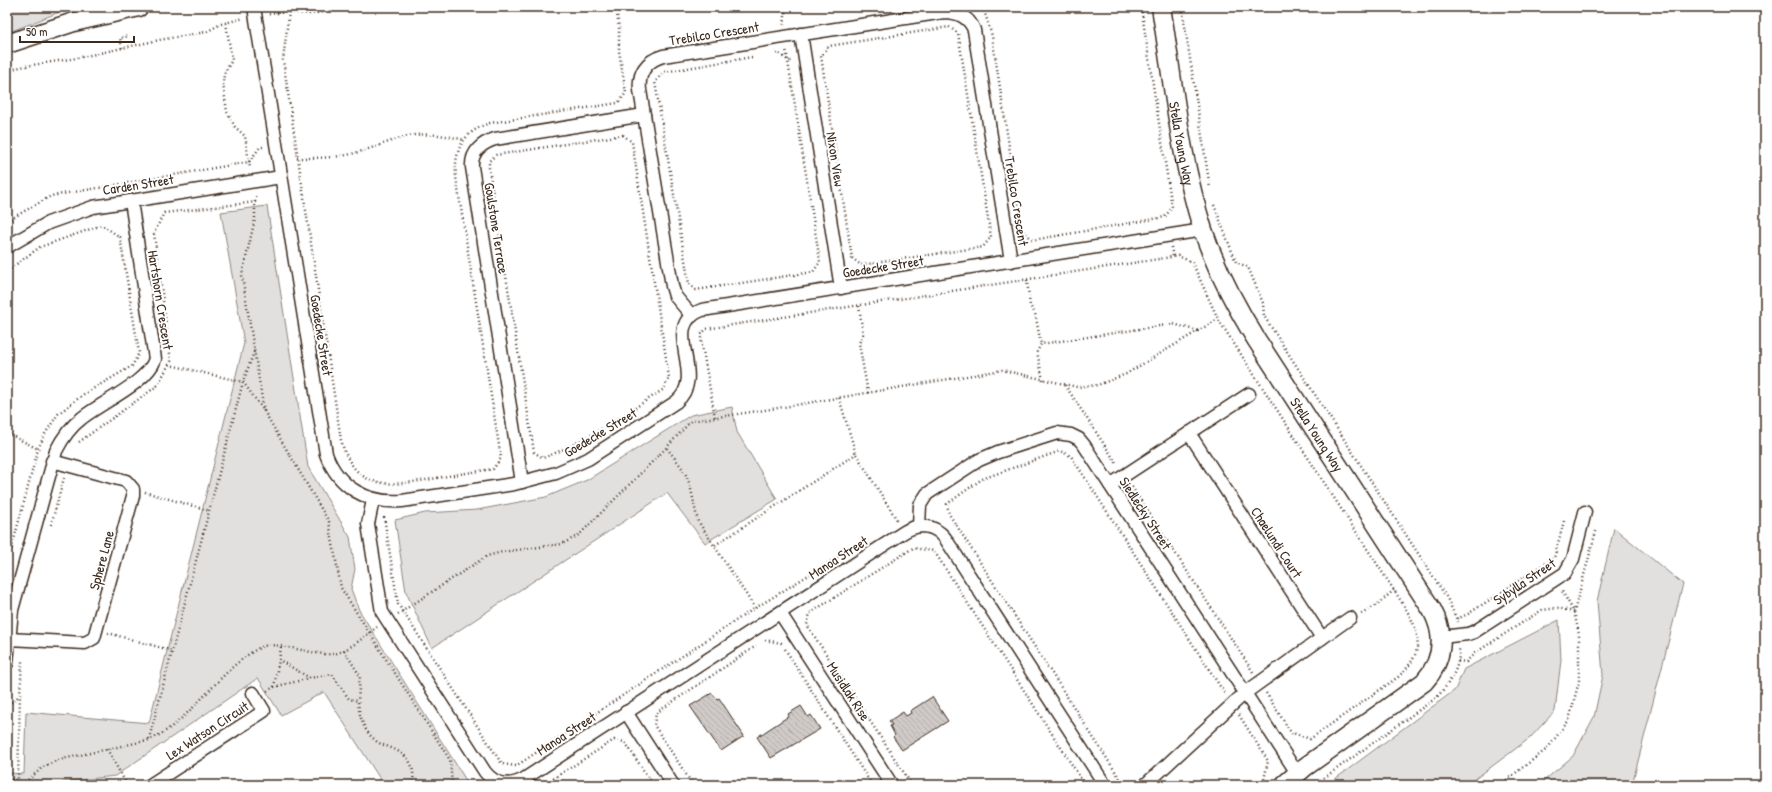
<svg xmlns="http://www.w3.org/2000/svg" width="1772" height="792" font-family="'Patrick Hand',sans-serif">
	<defs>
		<pattern id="building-back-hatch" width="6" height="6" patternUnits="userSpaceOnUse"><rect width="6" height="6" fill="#cfcac7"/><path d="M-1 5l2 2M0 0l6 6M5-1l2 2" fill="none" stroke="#b3aeaa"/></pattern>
	</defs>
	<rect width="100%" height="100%" fill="#fff"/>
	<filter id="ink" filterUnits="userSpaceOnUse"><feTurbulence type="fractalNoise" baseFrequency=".025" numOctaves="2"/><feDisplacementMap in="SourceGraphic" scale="8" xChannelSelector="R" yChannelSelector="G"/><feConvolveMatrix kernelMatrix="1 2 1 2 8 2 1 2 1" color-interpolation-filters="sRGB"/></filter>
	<g filter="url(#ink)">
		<g fill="#e2e0de" stroke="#8e857e">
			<path d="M 7,7 L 72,7 L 7,33 Z"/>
			<path d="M 267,206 L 308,467 L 350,537 L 355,569 L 351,589 L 359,610 L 469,785 L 384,785 L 324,692 L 281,715 L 258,678 L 115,776 L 63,782 L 59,785 L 7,785 L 7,773 L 24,774 L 26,712 L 149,723 L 244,343 L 221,212 Z"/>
			<path d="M 732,407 L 737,432 L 777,499 L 705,543 L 667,493 L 432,648 L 406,592 L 395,520 L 425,513 L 477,510 L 546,497 L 587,480 L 691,415 Z"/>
			<path d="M 1614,528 L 1683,584 L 1632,785 L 1539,785 L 1573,756 L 1594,717 L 1603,675 L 1597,601 Z"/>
			<path d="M 1559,620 L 1561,660 L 1555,711 L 1530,738 L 1467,785 L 1327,785 L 1455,690 L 1464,669 Z"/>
		</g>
		<g fill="url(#building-back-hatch)" stroke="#3b2a1e">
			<path d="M 712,693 L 717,699 L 719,698 L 744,736 L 721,751 L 690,706 Z"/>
			<path d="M 932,697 L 948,721 L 902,750 L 893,737 L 895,735 L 890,726 L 892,725 L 889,721 L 903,712 L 906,716 L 911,713 L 910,711 Z"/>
			<path d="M 801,706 L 808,717 L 811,715 L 820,729 L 771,758 L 757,737 L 789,716 L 788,714 Z"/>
		</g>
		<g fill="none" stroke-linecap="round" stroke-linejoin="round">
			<defs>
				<g id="street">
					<path d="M 254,7 L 326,454 C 338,487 367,504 402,501 L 514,484 L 556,473 L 588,459 L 676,402 C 709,375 658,326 702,310 L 1203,230"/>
					<path d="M 801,34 L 841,288"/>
					<path d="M 7,247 L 48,223 L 93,207 L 281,177"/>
					<path d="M 692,316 L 675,296 L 672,286 L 640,90 C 638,73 646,61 663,56 L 944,12 C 958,12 969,17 974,30 L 1011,261"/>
					<path d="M 1189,433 L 1322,638 L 1350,618"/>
					<path d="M 522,482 L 472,167 C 471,152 482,143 495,139 L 644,115"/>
					<path d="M 1110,485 L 1249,394"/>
					<path d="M 373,500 L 368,524 L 382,612 L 485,772 C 495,785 509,787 524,779 L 904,532 C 918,523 934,524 945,538 L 1105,785"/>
					<path d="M 919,526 L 920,505 L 927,494 L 979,460 L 998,452 L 1057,433 L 1071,435 L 1079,439 L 1084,445 L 1297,773"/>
					<path d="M 780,613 L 892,785"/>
					<path d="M 1441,637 L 1468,634 L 1474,632 L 1565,573 L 1573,559 L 1585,512"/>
					<path d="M 9,639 L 85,643 L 94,638 L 133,496 L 133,489 L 126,481 L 52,461"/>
					<path d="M 7,663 L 12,610 L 56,451 C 62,439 70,427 82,418 C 102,402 148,382 155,359 L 131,201"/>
					<path d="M 626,712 L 673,785"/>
					<path d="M 150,785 L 264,711 L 253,693"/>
					<path d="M 1145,785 L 1245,693 L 1322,638"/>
				</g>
				<g id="secondary">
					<path id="s1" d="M 1161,7 C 1173,81 1180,159 1203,230 C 1216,269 1235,305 1256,339 L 1432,610 C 1446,636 1443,661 1424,682 L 1305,767 L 1284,785"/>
					<path d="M 7,44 L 74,22 L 139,7"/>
				</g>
			</defs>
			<use href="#street" stroke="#3b2a1e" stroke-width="15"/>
			<use href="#secondary" stroke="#3b2a1e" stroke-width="21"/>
			<g stroke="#3b2a1e" stroke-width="2.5" stroke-dasharray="1 3" stroke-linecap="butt">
				<path d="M 983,7 L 992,36 L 1022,230 L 1033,240 L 1165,217 L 1172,207 L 1141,7"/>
				<path d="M 1182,7 L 1210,188"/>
				<path d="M 289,12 L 310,14 L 355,7"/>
				<path d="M 269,14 L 289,12 L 283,60 L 341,440 C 355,492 389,486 432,479 C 452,475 473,472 493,469 L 501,458 L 456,177 C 454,149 463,132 490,123 L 618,103 L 626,93 L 619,51 L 619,28 L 616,7"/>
				<path d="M 226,23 L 232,60 L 224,74 L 223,84 L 227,112 L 235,127 L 245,136 L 250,168"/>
				<path d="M 784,25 L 786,7"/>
				<path d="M 949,27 L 958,33 L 991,237 L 983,247 L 861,265 L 852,258 L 821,56 L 829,46 Z"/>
				<path d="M 122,48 L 120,38 L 129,36"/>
				<path d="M 776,53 L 778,53 L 789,61 L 792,61"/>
				<path d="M 752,57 L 664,72 L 655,82 L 689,284 L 696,290 L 813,272 L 820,262 L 786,49"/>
				<path d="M 7,71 L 20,67 L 77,58 L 159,40 L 206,32 L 221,24 L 244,18"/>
				<path d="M 623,135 L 632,142 L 669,377 L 664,389 C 625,414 587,441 543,458 L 534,452 L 489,169 L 489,161 L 496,155 Z"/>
				<path d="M 297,158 C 314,158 330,158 347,155 C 365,151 382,144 400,138 C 420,132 443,134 464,140"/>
				<path d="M 1214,205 L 1236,262 L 1248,267 L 1263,303 L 1264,316 L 1447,598 L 1458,622"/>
				<path d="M 7,221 L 51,196 L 249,162 L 260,147 L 264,147"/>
				<path d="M 1171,247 L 1173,257"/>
				<path d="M 7,271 L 40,247 L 102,225 L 120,237 L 139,353 L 132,366 L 84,394 L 58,414 L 45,434 L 38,449 L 7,566"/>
				<path d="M 1027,280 L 1030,306 L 1035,313 L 1041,344"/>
				<path d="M 859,306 L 863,334 L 859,343 L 868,393"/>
				<path d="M 254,352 L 243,382 L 264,411 L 242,275 L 255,219 L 255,195"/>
				<path d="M 1043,380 L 1037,352 L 1041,344 L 1173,324 L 1198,331"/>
				<path d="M 1065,385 L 1117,464"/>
				<path d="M 839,398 L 856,454"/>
				<path d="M 264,411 L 329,522 L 341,588 L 450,760 L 452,785"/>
				<path d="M 715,417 L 701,340 L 701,335 L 706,329 L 1178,256 L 1192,262 L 1218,319 L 1401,601 C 1420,631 1427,651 1398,677 L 1310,739 L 1293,733"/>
				<path d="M 7,433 L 38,449"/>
				<path d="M 79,442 L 157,386 L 171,361 L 154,233 L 164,213 L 256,202"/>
				<path d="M 667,448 C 674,458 684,468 688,480 C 693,493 694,507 698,521 L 755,608"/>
				<path d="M 1132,487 L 1253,672"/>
				<path d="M 145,492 L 210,511"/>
				<path d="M 384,517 L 398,604 L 502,764 L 516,766 L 749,612 L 846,552"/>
				<path d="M 51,525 L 64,478"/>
				<path d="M 715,545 L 856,454 L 897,520"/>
				<path d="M 398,614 L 487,556 L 502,552 L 562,544 L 579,535 L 666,448 L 691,421 L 778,408 L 1002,370 L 1077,387 L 1098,385 L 1126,374 L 1218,319"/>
				<path d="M 1361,614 L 1377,605 L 1394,590"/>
				<path d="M 1457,619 L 1468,614 L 1554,558 L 1564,521"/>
				<path d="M 108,633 L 173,651"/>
				<path d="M 765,640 L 781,643 L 783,645"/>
				<path d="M 281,647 L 279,660 L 310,678 L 332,674 L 349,699 L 358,701 C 359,716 363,730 375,740 C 379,744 384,745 389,747 C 409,755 415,764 413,785"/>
				<path d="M 785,649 L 872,785"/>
				<path d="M 344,650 L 360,676 L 358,701"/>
				<path d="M 1458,661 L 1466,662 L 1475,653 L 1542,610 L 1558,608 L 1574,612 L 1596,531"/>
				<path d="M 274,687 L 279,660"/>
				<path d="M 267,691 L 274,687 L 310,678"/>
				<path d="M 1266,693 L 1292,734"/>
				<path d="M 7,703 L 15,701 L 19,695"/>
				<path d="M 1239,715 L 1268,761 L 1264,780 L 1259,785"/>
				<path d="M 149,739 L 243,382 L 170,365"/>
				<path d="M 107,749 L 127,785"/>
				<path d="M 7,779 L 18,780"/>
				<path d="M 22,785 L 43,767 L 58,760 L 149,740 C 192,722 219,668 261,647 C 276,640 313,656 333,654 C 349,651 365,636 377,627"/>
				<path d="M 22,785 L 18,780 L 20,695 L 22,661"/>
				<path d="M 543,785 L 614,740 L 625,742 L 653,785"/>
				<path d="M 693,785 L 654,725 L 656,713 L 756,646"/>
				<path d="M 912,785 L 807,625 L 810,613 L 913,548 L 934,551 L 1085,785"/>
				<path d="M 1124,785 L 949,514 L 947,504 L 982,479 L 1060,451 L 1071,456 L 1225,694"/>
				<path d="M 1314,785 L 1436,698 C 1449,684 1461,667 1459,647"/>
				<path d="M 1500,785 L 1547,749 L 1569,720 L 1579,681 L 1579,634 L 1574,612 L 1562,591"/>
			</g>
			<use href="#street" stroke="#fff" stroke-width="12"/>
			<use href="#secondary" stroke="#fff" stroke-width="18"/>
		</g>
	</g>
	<g text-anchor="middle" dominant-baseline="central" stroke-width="4" stroke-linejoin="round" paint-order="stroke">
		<g font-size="14" fill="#3b2a1e" stroke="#fff">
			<text transform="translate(714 33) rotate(-9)">Trebilco Crescent</text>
			<text stroke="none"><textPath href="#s1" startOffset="138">Stella Young Way</textPath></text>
			<text transform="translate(836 159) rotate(81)">Nixon View</text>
			<text transform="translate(138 184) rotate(-9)">Carden Street</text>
			<text transform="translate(1017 201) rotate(81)">Trebilco Crescent</text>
			<text transform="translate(497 228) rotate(81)">Goulstone Terrace</text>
			<text transform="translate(883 266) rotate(-9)">Goedecke Street</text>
			<text transform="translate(161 300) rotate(81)">Hartshorn Crescent</text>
			<text transform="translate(322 335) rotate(81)">Goedecke Street</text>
			<text transform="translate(600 432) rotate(-31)">Goedecke Street</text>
			<text stroke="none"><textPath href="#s1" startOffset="462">Stella Young Way</textPath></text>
			<text transform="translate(1146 513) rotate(57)">Siedlecky Street</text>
			<text transform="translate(1277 542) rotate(57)">Chaelundi Court</text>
			<text transform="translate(838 557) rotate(-33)">Manoa Street</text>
			<text transform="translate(101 560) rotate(-75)">Sphere Lane</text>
			<text transform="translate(1524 581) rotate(-34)">Sybylla Street</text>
			<text transform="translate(849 691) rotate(57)">Musidlak Rise</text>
			<text transform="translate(207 730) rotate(-33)">Lex Watson Circuit</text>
			<text transform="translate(566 733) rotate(-33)">Manoa Street</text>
		</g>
	</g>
	<rect width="1772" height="792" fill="none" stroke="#fff" stroke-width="24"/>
	<rect x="12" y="12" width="1748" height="768" fill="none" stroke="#3b2a1e" stroke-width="1.5" filter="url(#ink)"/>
	<path d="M20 36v6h114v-6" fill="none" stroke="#3b2a1e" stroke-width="2"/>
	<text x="26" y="36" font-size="12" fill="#3b2a1e" stroke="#ffffff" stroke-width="3" paint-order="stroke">50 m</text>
</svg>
